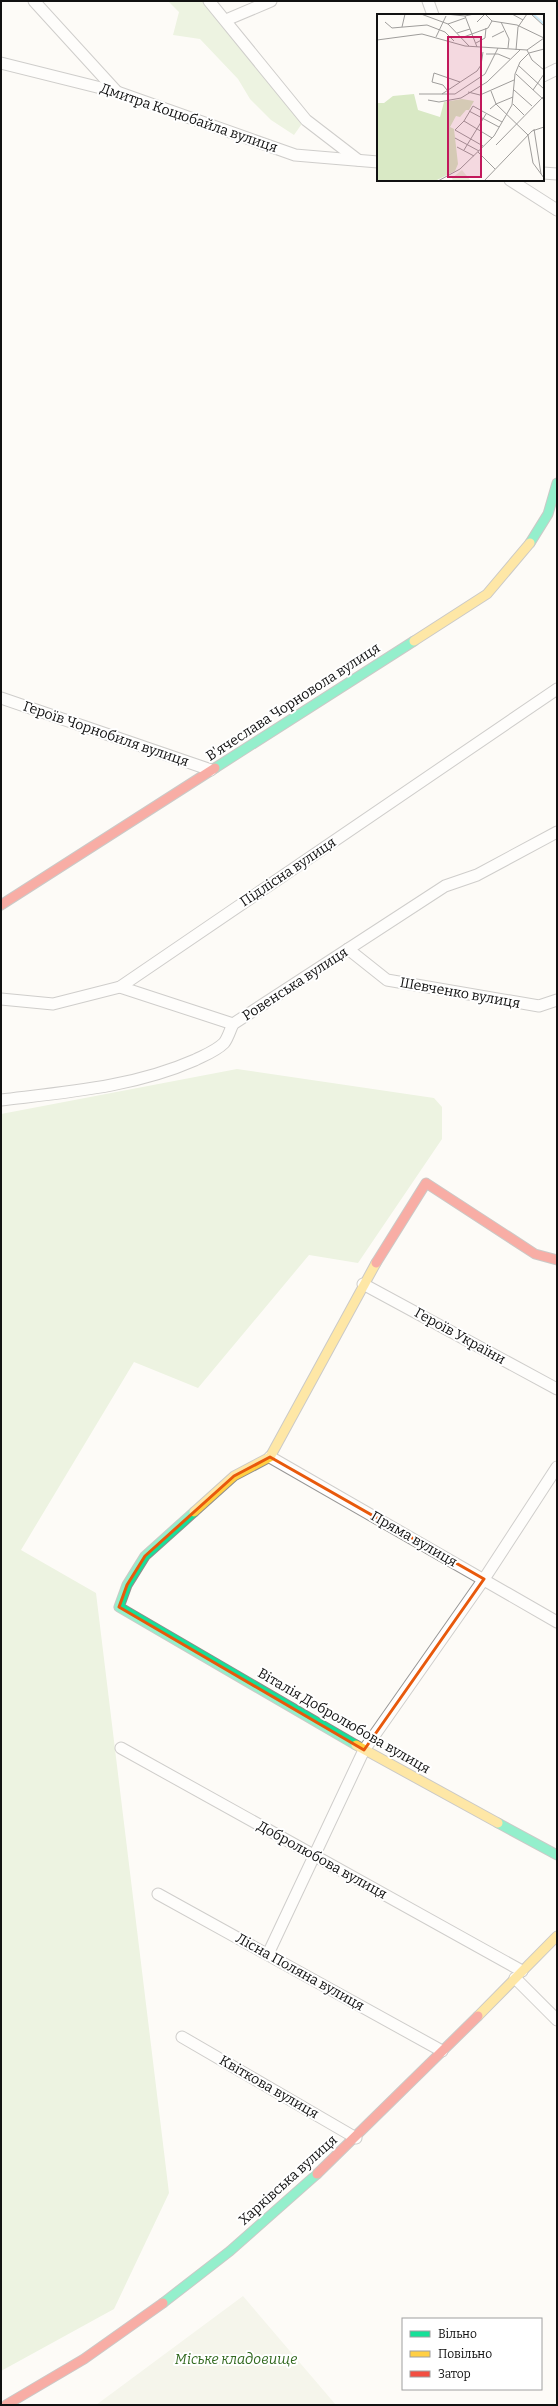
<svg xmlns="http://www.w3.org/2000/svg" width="558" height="2406" font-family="Bitter,serif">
	<rect width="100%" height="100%" fill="#fdfbf7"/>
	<g fill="#d9e9c5">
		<path d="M 168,1 L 209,1 L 300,117 L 301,125 L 294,135 L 271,120 L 250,99 L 238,79 L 200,39 L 173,35 L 179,12 Z"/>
		<path d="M 237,1069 L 434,1098 L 442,1107 L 442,1139 L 358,1263 L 309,1255 L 198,1388 L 134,1362 L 21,1550 L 96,1593 L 169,2193 L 114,2309 L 1,2371 L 1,1114 Z"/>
	</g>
	<path fill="#eaeedb" d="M 243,2296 L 336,2405 L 96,2405 Z"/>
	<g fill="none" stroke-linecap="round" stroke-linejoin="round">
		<defs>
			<g id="street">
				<path d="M 34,1 L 117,92"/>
				<path d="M 209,1 L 306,120 L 358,160"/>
				<path d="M 428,1 L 433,15"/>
				<path d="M 226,20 L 271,1"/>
				<path d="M 1,63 L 117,92 L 295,155 L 378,162"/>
				<path d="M 543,76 L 557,69"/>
				<path d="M 543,173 L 557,174"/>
				<path d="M 510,180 L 557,210"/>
				<path d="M 1,698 L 211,770"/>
				<path d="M 348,949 L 387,980 L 539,1006 L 557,1000"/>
				<path d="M 120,987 L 233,1024"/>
				<path d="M 1,999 L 53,1004 L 120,987 L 557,689"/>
				<path d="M 1,1100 C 67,1092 134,1087 195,1060 C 205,1055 216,1051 224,1043 C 228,1038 230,1030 233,1024 L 445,886 L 477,875 L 557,832"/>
				<path d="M 363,1284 L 557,1389"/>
				<path d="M 270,1457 L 557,1622"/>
				<path d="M 121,1748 L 522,1971"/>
				<path d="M 158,1894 L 442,2051"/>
				<path d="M 268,1954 L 364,1750 L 484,1579 L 557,1467"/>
				<path d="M 515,1978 L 557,2020"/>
				<path d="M 182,2037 L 356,2138"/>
			</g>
			<g id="fast">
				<path d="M 530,543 L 548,514 L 557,483"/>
				<path d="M 215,768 L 414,641"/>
				<path d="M 194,1512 L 145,1556 L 127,1585 L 119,1607 L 356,1745"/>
				<path d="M 498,1823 L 557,1855"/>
				<path d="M 163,2303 L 230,2251 L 317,2174"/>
			</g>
			<g id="slow">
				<path d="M 414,641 L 487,594 L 530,543"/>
				<path d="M 194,1512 L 234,1476 L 270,1457 L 376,1263"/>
				<path d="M 356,1745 L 498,1823"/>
				<path d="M 478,2016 L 557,1936"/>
			</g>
			<g id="jam">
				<path d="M 1,905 L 215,768"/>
				<path d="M 376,1263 L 426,1183 L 535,1254 L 557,1260"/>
				<path d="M 317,2174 L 478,2016"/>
				<path d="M 6,2405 L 84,2359 L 163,2303"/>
			</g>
		</defs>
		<use href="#street" stroke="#979695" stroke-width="13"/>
		<use href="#fast" stroke="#8e8d8b" stroke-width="11"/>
		<use href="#slow" stroke="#8e8d8b" stroke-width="11"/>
		<use href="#jam" stroke="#8e8d8b" stroke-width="11"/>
		<use href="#street" stroke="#fffefe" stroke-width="11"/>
		<use href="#fast" stroke="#16e098" stroke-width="9"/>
		<use href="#slow" stroke="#ffcf43" stroke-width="9"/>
		<use href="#jam" stroke="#f24e42" stroke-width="9"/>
	</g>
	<path d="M0 0H558V2406H0ZM 270,1457 L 484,1579 L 364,1750 L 119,1607 L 127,1585 L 145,1556 L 234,1476 Z" fill="#fdfbf7" fill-opacity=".55" fill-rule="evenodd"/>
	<path fill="none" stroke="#e8590c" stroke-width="3" stroke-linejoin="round" d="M 270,1457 L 484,1579 L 364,1750 L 119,1607 L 127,1585 L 145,1556 L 234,1476 Z"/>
	<g text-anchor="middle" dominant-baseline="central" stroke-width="4" stroke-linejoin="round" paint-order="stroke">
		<g font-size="14" fill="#111" stroke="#fff">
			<text transform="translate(189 118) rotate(19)">Дмитра Коцюбайла вулиця</text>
			<text transform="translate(293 702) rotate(-33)">В'ячеслава Чорновола вулиця</text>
			<text transform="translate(106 734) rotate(19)">Героїв Чорнобиля вулиця</text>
			<text transform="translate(288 872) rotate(-34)">Підлісна вулиця</text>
			<text transform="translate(295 984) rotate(-33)">Ровенська вулиця</text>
			<text transform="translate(460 993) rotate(10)">Шевченко вулиця</text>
			<text transform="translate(460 1336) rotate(29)">Героїв України</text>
			<text transform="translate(414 1539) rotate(30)">Пряма вулиця</text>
			<text transform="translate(344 1721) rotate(30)">Віталія Добролюбова вулиця</text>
			<text transform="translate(322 1860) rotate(29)">Добролюбова вулиця</text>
			<text transform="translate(300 1972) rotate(29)">Лісна Поляна вулиця</text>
			<text transform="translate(269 2087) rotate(30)">Квіткова вулиця</text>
			<text transform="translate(288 2180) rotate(-42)">Харківська вулиця</text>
		</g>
		<g font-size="14" font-style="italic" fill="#336a20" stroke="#fff">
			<text x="236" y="2359">Міське кладовище</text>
		</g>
	</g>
	<g transform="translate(377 14)">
		<rect width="167" height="167" fill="#fdfbf7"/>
		<path d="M 37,80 L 41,96 L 63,103 L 67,88 L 85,85 L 97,87 L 92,96 L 89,96 L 83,103 L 79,102 L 73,113 L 77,115 L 81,150 L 78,157 L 58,167 L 0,167 L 0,89 L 7,89 L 16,82 Z" fill="#d9e9c5"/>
		<path d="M 85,156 L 94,167 L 76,167 L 75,164 Z" fill="#eaeedb"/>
		<path fill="none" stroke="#cdeaf6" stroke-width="2" d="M 156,0 L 167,10"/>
		<path fill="none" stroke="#9f9d9b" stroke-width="1" d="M 44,0 L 71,10 L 92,32M 69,0 L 88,2 L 97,0M 135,0 L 146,6M 154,0 L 167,12M 88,2 L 100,33M 8,8 L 15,14 L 50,11 L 68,18 L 77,27M 100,8 L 108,0 L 115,7 L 140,11 L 167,24M 124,8 L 132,25 L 131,34M 71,10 L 88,4M 25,13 L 28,0M 80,19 L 93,15M 59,23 L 69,2M 115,23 L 127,17M 84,24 L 111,14 L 115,7M 0,26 L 45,20 L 88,32 L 150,36 L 155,46 L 167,56M 99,29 L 108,24 L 109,14M 139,36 L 141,13 L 150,0M 150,36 L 167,24M 109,40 L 121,40 L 133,45M 142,52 L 167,75M 139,60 L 167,86M 70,76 L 66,71 L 55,68 L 57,59 L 83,68M 137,76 L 155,92M 156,76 L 167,60M 114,77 L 119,90 L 151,121 L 156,149 L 167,164M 91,78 L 103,81 L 137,66M 42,80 L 78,80 L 108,60 L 121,34M 65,80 L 100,57 L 104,51 L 106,38M 51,86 L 62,88 L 84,84 L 110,68 L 143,36M 136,90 L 147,101M 113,95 L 119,90 L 136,83M 92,97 L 122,113M 87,107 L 115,124M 157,115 L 164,160M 78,124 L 102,137M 119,131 L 167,82M 106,132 L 78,116 L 87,107 L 96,92 L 125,108M 80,133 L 97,142M 87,136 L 109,100M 101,138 L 118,155M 61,167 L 83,155 L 117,122 L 135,91 L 138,60 L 143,48 L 152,39 L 167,35M 107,167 L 155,117 L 167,113"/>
		<path fill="#c2185b" fill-opacity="0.15" stroke="#c2185b" stroke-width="2" d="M 71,23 L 104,23 L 104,163 L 71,163 Z"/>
		<rect width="167" height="167" fill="none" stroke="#111" stroke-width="2"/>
	</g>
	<rect width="558" height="2406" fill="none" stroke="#111111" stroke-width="4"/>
	<rect x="402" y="2318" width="140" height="72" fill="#ffffff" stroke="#a0a0a0"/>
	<rect x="410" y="2331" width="20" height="6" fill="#16e098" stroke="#a0a0a0"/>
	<text x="438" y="2338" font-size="12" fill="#111111">Вільно</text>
	<rect x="410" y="2351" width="20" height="6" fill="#ffcf43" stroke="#a0a0a0"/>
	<text x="438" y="2358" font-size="12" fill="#111111">Повільно</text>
	<rect x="410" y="2371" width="20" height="6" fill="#f24e42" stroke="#a0a0a0"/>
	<text x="438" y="2378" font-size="12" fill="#111111">Затор</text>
</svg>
